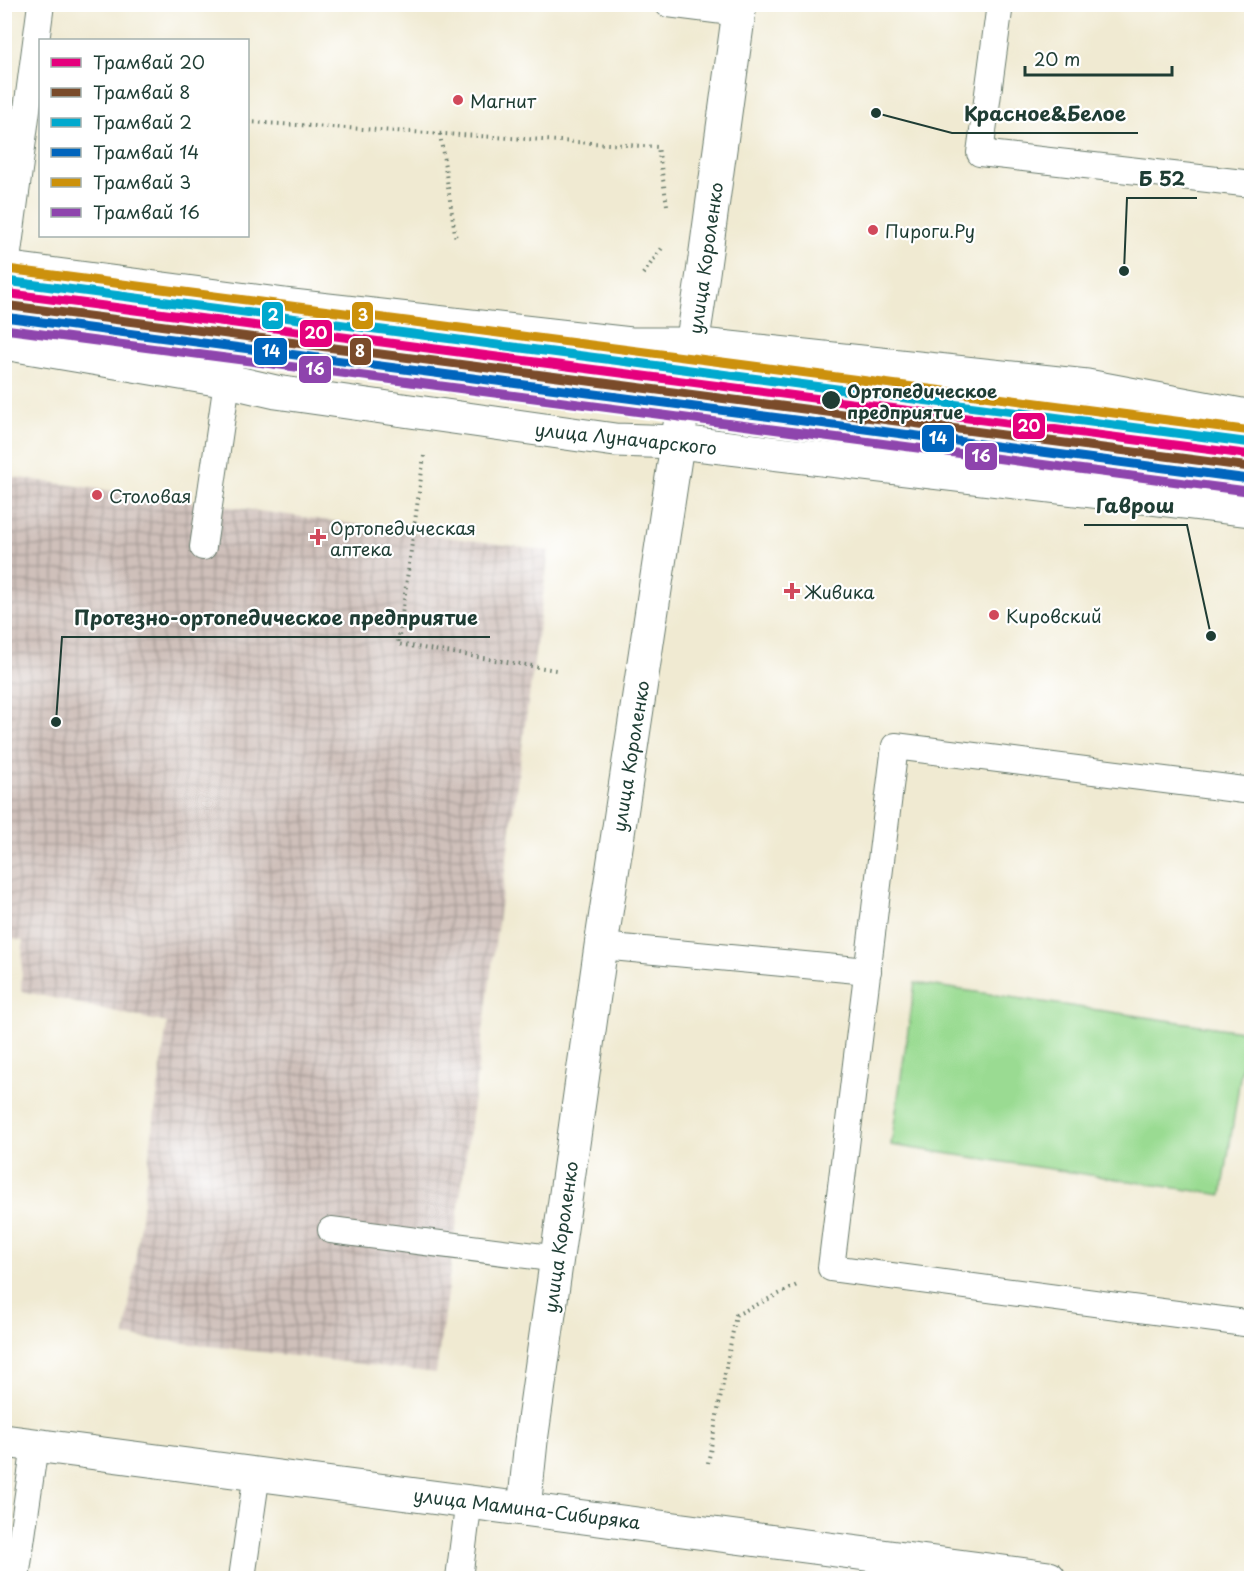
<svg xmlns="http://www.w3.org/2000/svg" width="1256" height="1583" font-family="'Playpen Sans',sans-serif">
	<defs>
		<pattern id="industrial-grid" width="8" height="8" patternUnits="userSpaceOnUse" patternTransform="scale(1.5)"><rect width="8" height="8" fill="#cfc0ba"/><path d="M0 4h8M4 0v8" fill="none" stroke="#a79d98"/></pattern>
	</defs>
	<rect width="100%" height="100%" fill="#fff"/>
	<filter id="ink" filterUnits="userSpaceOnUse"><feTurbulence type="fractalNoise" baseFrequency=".0167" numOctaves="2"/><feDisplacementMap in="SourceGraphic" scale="12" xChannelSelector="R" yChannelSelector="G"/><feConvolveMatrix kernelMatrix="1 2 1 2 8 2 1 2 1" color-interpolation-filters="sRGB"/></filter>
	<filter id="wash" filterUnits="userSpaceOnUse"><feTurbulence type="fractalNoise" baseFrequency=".008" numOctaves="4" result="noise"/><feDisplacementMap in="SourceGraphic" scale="24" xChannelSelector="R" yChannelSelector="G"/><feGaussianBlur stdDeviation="1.35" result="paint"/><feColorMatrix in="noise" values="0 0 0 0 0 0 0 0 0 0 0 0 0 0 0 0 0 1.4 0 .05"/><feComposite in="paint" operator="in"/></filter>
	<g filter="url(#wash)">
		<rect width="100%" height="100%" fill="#f0ead2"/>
		<path fill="url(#industrial-grid)" d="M 5,476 L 549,551 L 436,1373 L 125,1336 L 167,1023 L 21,991 L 23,941 L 5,937 Z"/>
		<path fill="#9adb92" stroke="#5c8c63" stroke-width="1.5" d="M 915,983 L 1247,1032 L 1222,1195 L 891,1145 Z"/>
	</g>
	<g filter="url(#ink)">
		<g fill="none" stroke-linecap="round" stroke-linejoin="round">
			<defs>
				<g id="service">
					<path d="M 668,4 L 739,13"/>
					<path d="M 1000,4 L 980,153 L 1252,184"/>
					<path d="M 4,283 L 41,4"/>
					<path d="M 203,547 L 239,299"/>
					<path d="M 1252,791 L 895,746 L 831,1268 L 1252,1324"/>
					<path d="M 601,946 L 868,971"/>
					<path d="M 331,1230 L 558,1259"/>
					<path d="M 16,1578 L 35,1445"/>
					<path d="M 242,1578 L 257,1473"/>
					<path d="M 459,1578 L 469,1500"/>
				</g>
				<path id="minor" d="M 524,1509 L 531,1441 L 601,946 L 703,273 L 740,4"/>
				<g id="tertiary">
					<path d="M 4,268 L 285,305 L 631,344 L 692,344 L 1087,386 L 1252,417"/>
					<path d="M 4,343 L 228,381 L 276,392 L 615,440 L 679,442 L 1252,510"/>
				</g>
				<path id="secondary" d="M 4,1441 L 1049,1578"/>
			</defs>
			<use href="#service" stroke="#687a6b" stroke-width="28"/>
			<use href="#minor" stroke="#687a6b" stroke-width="35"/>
			<use href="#tertiary" stroke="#687a6b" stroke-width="35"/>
			<use href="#secondary" stroke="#687a6b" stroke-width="35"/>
			<g stroke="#687a6b" stroke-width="4" stroke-dasharray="1.5 4.5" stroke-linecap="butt">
				<path d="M 248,122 L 658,147 L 667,205"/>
				<path d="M 440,134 L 456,240"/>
				<path d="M 643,274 L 662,248"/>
				<path d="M 424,456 L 398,644 L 556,670"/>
				<path d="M 708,1463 L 736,1315 L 797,1285"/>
			</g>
			<use href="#service" stroke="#fff" stroke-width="26"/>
			<use href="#minor" stroke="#fff" stroke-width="33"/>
			<use href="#tertiary" stroke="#fff" stroke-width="33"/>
			<use href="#secondary" stroke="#fff" stroke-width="33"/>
			<defs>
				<path id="tram-1" d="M 4,293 L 1252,455"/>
				<path id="tram-2" d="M 4,305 L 1250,467"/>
				<path id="tram-3" d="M 6,281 L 1252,443"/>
				<path id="tram-4" d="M 4,317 L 1249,479"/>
				<path id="tram-5" d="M 7,269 L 1252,431"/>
				<path id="tram-6" d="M 4,329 L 1247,491"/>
			</defs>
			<use href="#tram-1" stroke="#fff" stroke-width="14"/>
			<use href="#tram-2" stroke="#fff" stroke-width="14"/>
			<use href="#tram-3" stroke="#fff" stroke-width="14"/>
			<use href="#tram-4" stroke="#fff" stroke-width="14"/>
			<use href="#tram-5" stroke="#fff" stroke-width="14"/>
			<use href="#tram-6" stroke="#fff" stroke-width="14"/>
			<use href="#tram-1" stroke="#e5007d" stroke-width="9"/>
			<use href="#tram-2" stroke="#7a4b2a" stroke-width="9"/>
			<use href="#tram-3" stroke="#00a9ce" stroke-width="9"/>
			<use href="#tram-4" stroke="#0065bd" stroke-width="9"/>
			<use href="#tram-5" stroke="#cc910a" stroke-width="9"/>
			<use href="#tram-6" stroke="#8e44ad" stroke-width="9"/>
		</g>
	</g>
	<g fill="#d1495b" stroke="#fff" stroke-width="2">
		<circle cx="458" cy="100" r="6"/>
		<circle cx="873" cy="230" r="6"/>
		<circle cx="97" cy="495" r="6"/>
		<path d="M315 528h6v6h6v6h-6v6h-6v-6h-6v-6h6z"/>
		<path d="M789 582h6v6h6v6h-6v6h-6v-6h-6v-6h6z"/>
		<circle cx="994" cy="615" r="6"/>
	</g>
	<circle fill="#1f3d34" stroke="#fff" stroke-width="2" cx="831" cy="400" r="10"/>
	<g text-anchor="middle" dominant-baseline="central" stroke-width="4.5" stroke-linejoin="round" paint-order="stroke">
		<g font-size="18" fill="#1f3d34" stroke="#fff" text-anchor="start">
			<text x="470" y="100">Магнит</text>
			<text x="885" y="230">Пироги.Ру</text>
			<text x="109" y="495">Столовая</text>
			<text x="330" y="527">Ортопедическая<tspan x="330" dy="21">аптека</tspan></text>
			<text x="804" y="591">Живика</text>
			<text x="1006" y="615">Кировский</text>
		</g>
		<g font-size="18" fill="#1f3d34" stroke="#fff">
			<text transform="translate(705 258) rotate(-82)">улица Короленко</text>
			<text transform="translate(626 438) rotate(6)">улица Луначарского</text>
			<text transform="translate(630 756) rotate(-81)">улица Короленко</text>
			<text transform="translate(560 1237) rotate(-82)">улица Короленко</text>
			<text transform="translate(527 1508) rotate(7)">улица Мамина-Сибиряка</text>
		</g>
		<g font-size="18" font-weight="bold" fill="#1f3d34" stroke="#fff" text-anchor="start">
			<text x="847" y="390">Ортопедическое<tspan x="847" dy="21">предприятие</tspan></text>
		</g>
	</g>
	<path fill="none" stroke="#1f3d34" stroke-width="2" d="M876 113L952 133H1138M1124 271L1127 198H1197M1211 636L1187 525H1084M56 722L62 637H490"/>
	<g fill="#1f3d34" stroke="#fff" stroke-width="2">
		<circle cx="876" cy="113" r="6"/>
		<circle cx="1124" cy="271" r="6"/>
		<circle cx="1211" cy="636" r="6"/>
		<circle cx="56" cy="722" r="6"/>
	</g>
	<g font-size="20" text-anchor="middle" font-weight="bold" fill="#1f3d34" stroke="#fff" stroke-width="4.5" stroke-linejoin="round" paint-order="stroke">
		<text x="1045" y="121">Красное&amp;Белое</text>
		<text x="1162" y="186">Б 52</text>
		<text x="1135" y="513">Гаврош</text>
		<text x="276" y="625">Протезно-ортопедическое предприятие</text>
	</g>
	<g stroke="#fff" stroke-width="2">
		<rect x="351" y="301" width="23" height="29" rx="6" fill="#cc910a"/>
		<rect x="261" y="301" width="23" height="29" rx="6" fill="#00a9ce"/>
		<rect x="299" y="319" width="34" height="29" rx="6" fill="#e5007d"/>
		<rect x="349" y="337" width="23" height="29" rx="6" fill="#7a4b2a"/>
		<rect x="253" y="337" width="35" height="29" rx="6" fill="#0065bd"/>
		<rect x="298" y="355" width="34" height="29" rx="6" fill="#8e44ad"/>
		<rect x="1012" y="412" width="34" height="28" rx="6" fill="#e5007d"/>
		<rect x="921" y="424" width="34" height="29" rx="6" fill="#0065bd"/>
		<rect x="964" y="442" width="34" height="29" rx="6" fill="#8e44ad"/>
	</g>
	<g font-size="16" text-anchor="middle" font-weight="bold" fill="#fff">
		<text x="363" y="321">3</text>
		<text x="273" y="321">2</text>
		<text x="316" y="339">20</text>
		<text x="360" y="357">8</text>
		<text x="271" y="357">14</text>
		<text x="315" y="375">16</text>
		<text x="1029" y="432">20</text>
		<text x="938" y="444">14</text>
		<text x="981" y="462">16</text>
	</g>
	<rect width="1256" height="1583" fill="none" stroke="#fff" stroke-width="24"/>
	<rect x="39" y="39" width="210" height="198" fill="#ffffff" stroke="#a5b1ae" stroke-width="1.5"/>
	<rect x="51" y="58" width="30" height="9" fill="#e5007d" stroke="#a5b1ae" stroke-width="1.5"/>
	<text x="93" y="69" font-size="18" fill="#1f3d34">Трамвай 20</text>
	<rect x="51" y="88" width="30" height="9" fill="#7a4b2a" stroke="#a5b1ae" stroke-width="1.5"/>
	<text x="93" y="99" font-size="18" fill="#1f3d34">Трамвай 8</text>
	<rect x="51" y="118" width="30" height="9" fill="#00a9ce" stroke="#a5b1ae" stroke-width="1.5"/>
	<text x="93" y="129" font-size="18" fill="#1f3d34">Трамвай 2</text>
	<rect x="51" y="148" width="30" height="9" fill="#0065bd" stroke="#a5b1ae" stroke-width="1.5"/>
	<text x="93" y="159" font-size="18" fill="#1f3d34">Трамвай 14</text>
	<rect x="51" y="178" width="30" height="9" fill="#cc910a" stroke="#a5b1ae" stroke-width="1.5"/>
	<text x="93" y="189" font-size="18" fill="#1f3d34">Трамвай 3</text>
	<rect x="51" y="208" width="30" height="9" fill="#8e44ad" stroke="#a5b1ae" stroke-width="1.5"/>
	<text x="93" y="219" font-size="18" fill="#1f3d34">Трамвай 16</text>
	<path d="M1025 66v9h147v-9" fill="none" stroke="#1f3d34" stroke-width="3"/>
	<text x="1034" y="66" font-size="18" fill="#1f3d34" stroke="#ffffff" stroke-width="4.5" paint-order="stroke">20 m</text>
</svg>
